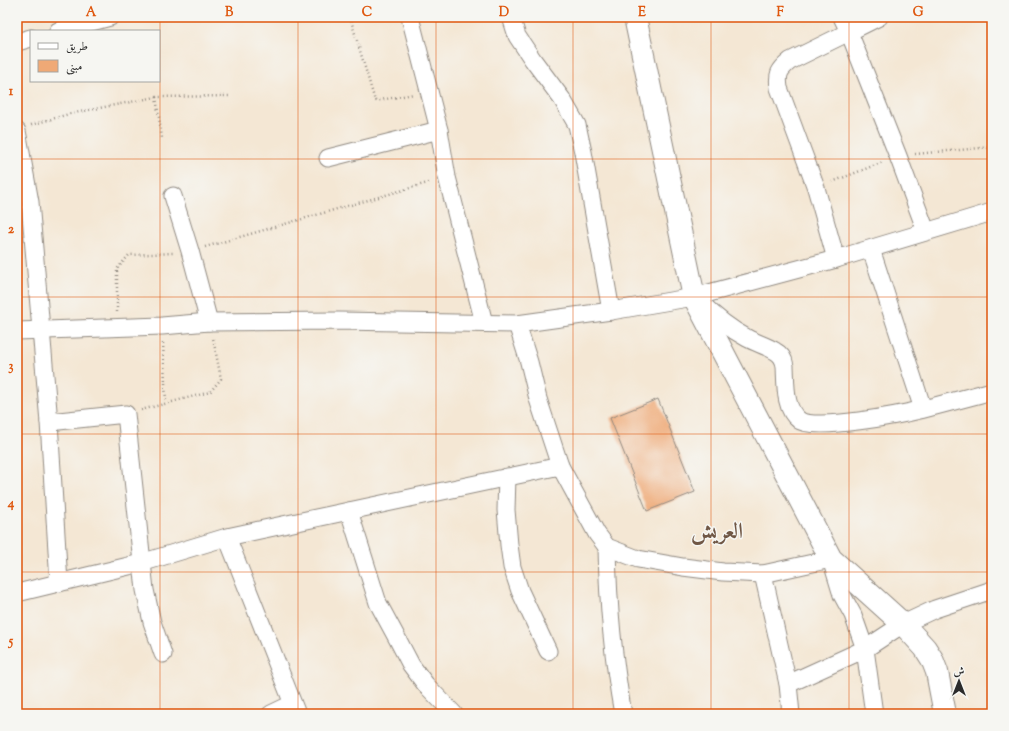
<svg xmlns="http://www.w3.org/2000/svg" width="1009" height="731" font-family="'Sorts Mill Goudy',Amiri,serif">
	<rect width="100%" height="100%" fill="#f6f6f2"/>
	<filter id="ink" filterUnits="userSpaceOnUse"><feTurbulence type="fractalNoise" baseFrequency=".025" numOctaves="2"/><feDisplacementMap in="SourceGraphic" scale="8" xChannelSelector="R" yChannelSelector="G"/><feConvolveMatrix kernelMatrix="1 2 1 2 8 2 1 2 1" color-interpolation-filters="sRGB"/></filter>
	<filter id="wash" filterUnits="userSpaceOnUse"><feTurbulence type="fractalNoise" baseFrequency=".012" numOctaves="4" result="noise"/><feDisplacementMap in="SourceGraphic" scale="16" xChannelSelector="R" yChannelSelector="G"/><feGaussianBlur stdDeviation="0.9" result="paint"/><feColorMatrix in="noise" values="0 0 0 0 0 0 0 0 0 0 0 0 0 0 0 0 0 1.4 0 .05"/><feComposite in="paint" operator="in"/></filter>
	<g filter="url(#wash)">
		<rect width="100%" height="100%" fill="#f4e7d4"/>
		<g id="blocks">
			<path fill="#efa976" d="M 658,399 L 695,492 L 647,511 L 610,418 Z"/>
		</g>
	</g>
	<g filter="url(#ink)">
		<use href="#blocks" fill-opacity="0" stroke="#908980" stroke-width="1"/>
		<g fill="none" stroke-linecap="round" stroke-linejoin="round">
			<defs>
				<g id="minor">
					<path d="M 410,17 L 439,130 L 447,177 L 484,323"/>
					<path d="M 511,17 L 517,36 L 533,60 L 562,99 L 577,125 L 583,152 L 611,311"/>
					<path d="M 879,17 L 849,32 L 898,156 L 926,231"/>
					<path d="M 58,31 L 110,17"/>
					<path d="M 17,42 L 31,38"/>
					<path d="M 17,131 L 30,202 L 49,422 L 59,583"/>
					<path d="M 328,158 L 439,130"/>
					<path d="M 173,196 L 190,251 L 209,322"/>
					<path d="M 871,249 L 923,409"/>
					<path d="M 836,259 L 816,188 L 779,88 C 777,74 779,70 790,61 L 849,32 L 842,17"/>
					<path d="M 701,303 C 715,317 730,329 747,338 C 756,343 767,346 775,351 C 781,354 784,359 785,366 C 786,383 784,409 799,420 C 813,432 904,414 924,409 C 947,403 969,397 992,391"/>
					<path d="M 517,324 L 529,362 L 538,399 L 560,466 L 597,534 L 607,547 L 638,559 L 683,567 L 723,572 L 763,574 L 831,559 L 842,595 L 853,615 L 865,649 L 874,714"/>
					<path d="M 17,331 L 162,326 L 209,322 L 339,321 L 517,324 L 611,311 L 694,297 L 836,259 L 992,212"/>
					<path d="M 49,422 L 126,414 L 145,590 L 152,622 L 163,654"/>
					<path d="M 507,477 L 506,510 L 509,545 L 512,567 L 520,591 L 548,651"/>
					<path d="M 349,511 L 378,603 L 398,640 L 411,665 L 426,685 L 454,714"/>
					<path d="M 227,537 L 297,714"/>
					<path d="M 607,547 C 608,604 613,659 623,714"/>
					<path d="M 763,574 L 788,684 L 791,714"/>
					<path d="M 17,593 L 141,563 L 227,537 L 560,466"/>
					<path d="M 788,684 L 865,649 L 903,624 L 935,609 L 992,590"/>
					<path d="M 271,714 L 292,704"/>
				</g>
				<path id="tertiary" d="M 635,17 L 694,297 L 831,559 L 903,624 L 925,648 L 932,659 L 937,672 L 945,714"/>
			</defs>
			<use href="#minor" stroke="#908980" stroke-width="19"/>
			<use href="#tertiary" stroke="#908980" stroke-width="24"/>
			<g stroke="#908980" stroke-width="2.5" stroke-dasharray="1 3" stroke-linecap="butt">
				<path d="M 350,17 L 375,101 L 414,94"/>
				<path d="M 156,97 L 162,138"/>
				<path d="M 31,125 L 69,114 L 156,97 L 229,96"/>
				<path d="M 915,154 L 992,147"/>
				<path d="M 832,182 L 883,162"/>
				<path d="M 205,247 L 431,182"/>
				<path d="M 117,312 L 117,269 L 129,255 L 173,253"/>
				<path d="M 163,343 L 166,402"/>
				<path d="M 141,410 L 210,392 L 221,379 L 213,338"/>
			</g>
			<use href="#minor" stroke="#fff" stroke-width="17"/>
			<use href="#tertiary" stroke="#fff" stroke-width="22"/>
		</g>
	</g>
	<path fill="none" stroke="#df570e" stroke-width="1" stroke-opacity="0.55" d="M 160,17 L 160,714M 298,17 L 298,714M 436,17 L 436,714M 573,17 L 573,714M 711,17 L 711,714M 849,17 L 849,714M 17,159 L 992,159M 17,297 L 992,297M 17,434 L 992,434M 17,572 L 992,572"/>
	<g text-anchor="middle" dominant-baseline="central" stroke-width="3" stroke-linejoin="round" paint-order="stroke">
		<g font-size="22" font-weight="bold" fill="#705745" stroke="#f6f6f2">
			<text x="717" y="533">العريش</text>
		</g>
	</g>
	<rect width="1009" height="731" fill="none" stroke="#f6f6f2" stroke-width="44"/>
	<rect x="30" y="30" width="130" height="52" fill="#f6f6f2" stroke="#a5a5a2"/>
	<rect x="38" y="43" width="20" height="6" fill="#ffffff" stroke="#a5a5a2"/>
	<text x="66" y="50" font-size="12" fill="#2b2b2b">طريق</text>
	<rect x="38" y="60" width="20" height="12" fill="#efa976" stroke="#a5a5a2"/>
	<text x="66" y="70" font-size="12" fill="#2b2b2b">مبنى</text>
	<g transform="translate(959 681)" stroke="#f6f6f2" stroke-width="3" paint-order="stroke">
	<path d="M0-3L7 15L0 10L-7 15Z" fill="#2b2b2b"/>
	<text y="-6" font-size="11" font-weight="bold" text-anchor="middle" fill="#2b2b2b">ش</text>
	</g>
	<rect x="22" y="22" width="965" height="687" fill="none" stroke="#df570e" stroke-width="1.5"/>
	<g font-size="13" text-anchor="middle" font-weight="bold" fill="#df570e">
		<text x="91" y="16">A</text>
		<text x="229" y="16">B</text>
		<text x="367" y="16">C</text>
		<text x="504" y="16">D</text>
		<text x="642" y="16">E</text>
		<text x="780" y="16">F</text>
		<text x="918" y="16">G</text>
		<text x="11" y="95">1</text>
		<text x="11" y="233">2</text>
		<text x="11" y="370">3</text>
		<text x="11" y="507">4</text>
		<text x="11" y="645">5</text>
	</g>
</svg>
